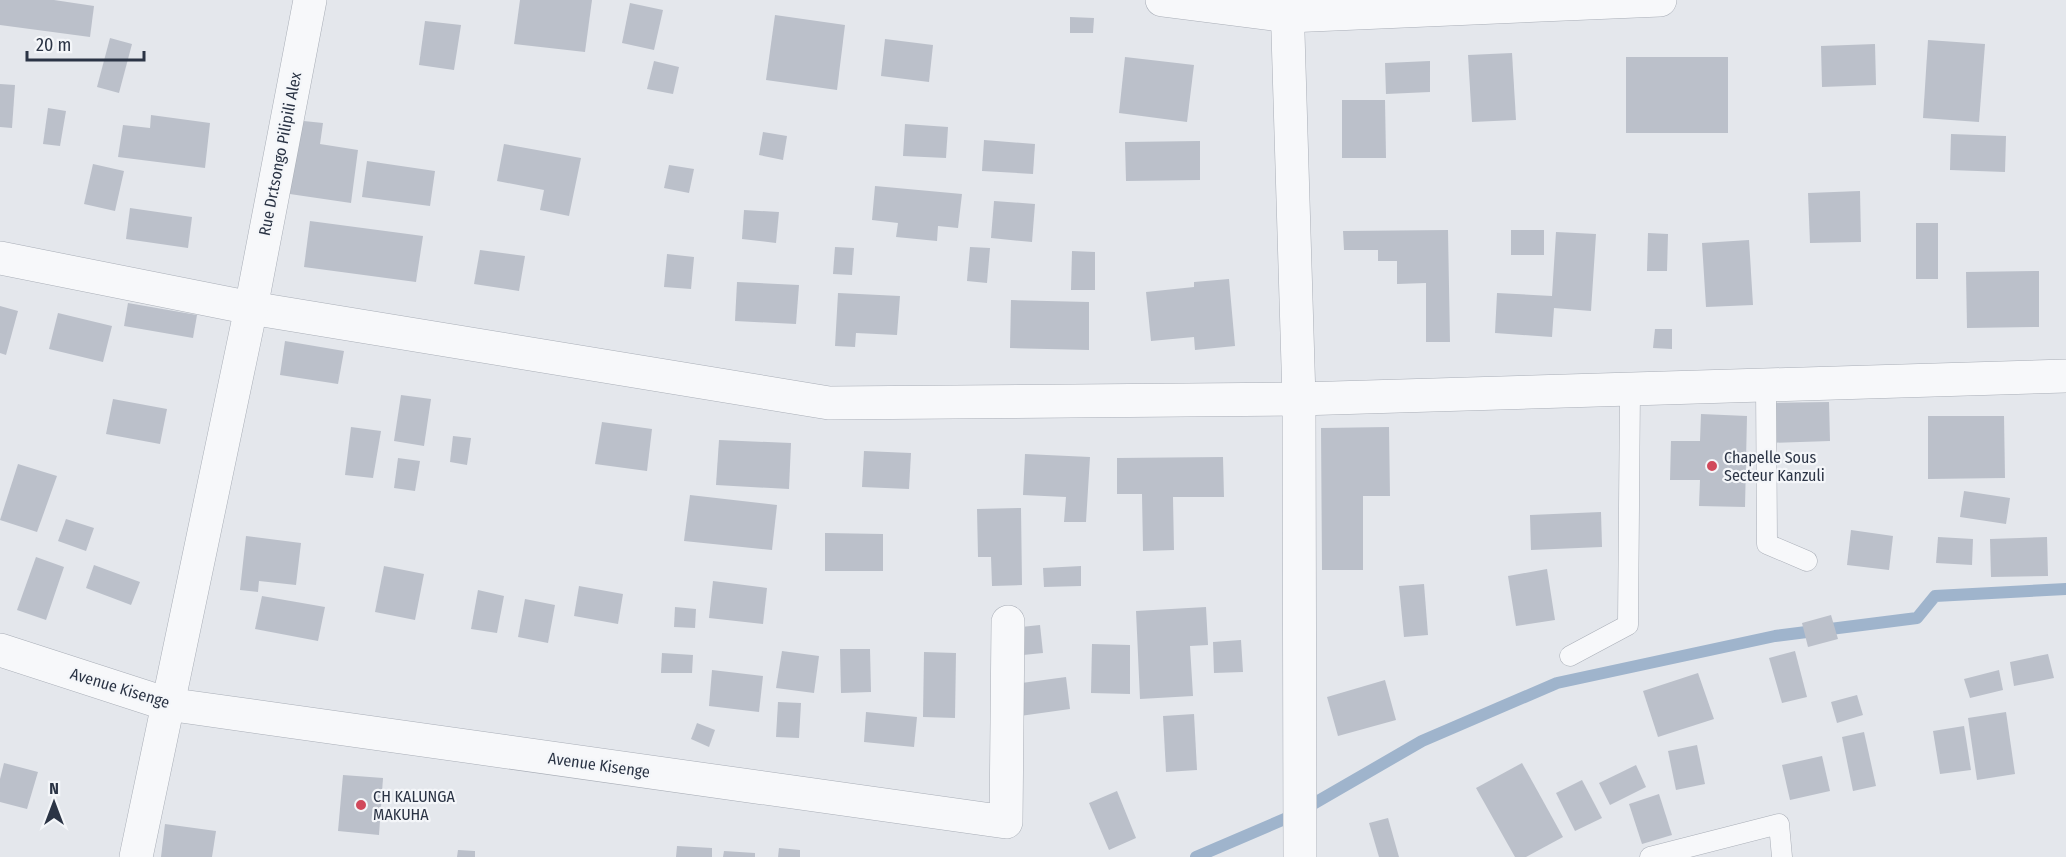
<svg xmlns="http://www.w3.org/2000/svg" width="2066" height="857" font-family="'Fira Sans Condensed',sans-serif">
	<rect width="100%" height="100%" fill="#e4e7ec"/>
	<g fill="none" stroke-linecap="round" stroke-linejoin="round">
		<path stroke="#9fb4cc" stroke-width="12" d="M 1196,857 L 1294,815 L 1422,741 L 1557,683 L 1775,636 L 1917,618 L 1935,596 L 2066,589"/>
	</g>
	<g fill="#bbc0ca">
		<path d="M 0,0 L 54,0 L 94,6 L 90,37 L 0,25 Z"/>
		<path d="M 520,0 L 592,0 L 585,52 L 514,44 Z"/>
		<path d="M 630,3 L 663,10 L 654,50 L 622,43 Z"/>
		<path d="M 775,15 L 845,25 L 837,90 L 766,80 Z"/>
		<path d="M 1070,17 L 1094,18 L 1093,33 L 1070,33 Z"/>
		<path d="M 425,21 L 461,25 L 454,70 L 419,65 Z"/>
		<path d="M 110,38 L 132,44 L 119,93 L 97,87 Z"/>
		<path d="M 885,39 L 933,45 L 929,82 L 881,76 Z"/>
		<path d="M 1928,40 L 1985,44 L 1979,122 L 1923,118 Z"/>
		<path d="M 1875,44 L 1876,85 L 1822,87 L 1821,46 Z"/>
		<path d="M 1512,53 L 1516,120 L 1472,122 L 1468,55 Z"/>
		<path d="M 1125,57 L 1194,65 L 1187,122 L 1119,113 Z"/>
		<rect x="1626" y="57" width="102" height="76"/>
		<path d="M 654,61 L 679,67 L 673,94 L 647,89 Z"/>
		<path d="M 1430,61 L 1430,92 L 1386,94 L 1385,63 Z"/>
		<path d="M 0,84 L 15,85 L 12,128 L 0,127 Z"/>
		<path d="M 1342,100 L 1385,100 L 1386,158 L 1342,158 Z"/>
		<path d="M 48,108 L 66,111 L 60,146 L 43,144 Z"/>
		<path d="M 151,115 L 210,123 L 205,168 L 118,157 L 123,125 L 150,128 Z"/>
		<path d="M 294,120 L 323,123 L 320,144 L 358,150 L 351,203 L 283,193 Z"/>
		<path d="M 905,124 L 948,127 L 946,158 L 903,156 Z"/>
		<path d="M 763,132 L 787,136 L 783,160 L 759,155 Z"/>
		<path d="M 1951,134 L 2006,136 L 2005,172 L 1950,170 Z"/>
		<path d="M 984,140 L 1035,144 L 1033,174 L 982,171 Z"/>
		<path d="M 1200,141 L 1200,180 L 1126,181 L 1125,142 Z"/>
		<path d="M 504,144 L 581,158 L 569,216 L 540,210 L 544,190 L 497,181 Z"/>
		<path d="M 367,161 L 435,171 L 430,206 L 362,197 Z"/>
		<path d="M 93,164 L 124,171 L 115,211 L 84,204 Z"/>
		<path d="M 669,165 L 694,169 L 689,193 L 664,188 Z"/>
		<path d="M 875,186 L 962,194 L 958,228 L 938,226 L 937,241 L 896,237 L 898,223 L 872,220 Z"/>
		<path d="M 1860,191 L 1861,242 L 1810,243 L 1808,193 Z"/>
		<path d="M 994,201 L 1035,204 L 1032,242 L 991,238 Z"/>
		<path d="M 130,208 L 192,217 L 188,248 L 126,239 Z"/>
		<path d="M 744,210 L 779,212 L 776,243 L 742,239 Z"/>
		<path d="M 310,221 L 423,236 L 416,282 L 304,267 Z"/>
		<rect x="1916" y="223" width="22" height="56"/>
		<path d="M 1448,230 L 1450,342 L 1426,342 L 1426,283 L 1397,284 L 1397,261 L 1378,261 L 1378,250 L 1344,250 L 1343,231 Z"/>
		<rect x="1511" y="230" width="33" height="25"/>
		<path d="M 1556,232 L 1596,234 L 1591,311 L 1554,308 L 1552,337 L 1495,333 L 1497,293 L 1552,296 Z"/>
		<path d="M 1648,233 L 1668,234 L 1667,271 L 1647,271 Z"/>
		<path d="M 1749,240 L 1753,305 L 1706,307 L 1702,243 Z"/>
		<path d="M 835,247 L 854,248 L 852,275 L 833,274 Z"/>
		<path d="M 970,247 L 990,248 L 987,283 L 967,281 Z"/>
		<path d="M 480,250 L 525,256 L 519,291 L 474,284 Z"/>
		<path d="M 1072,251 L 1095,252 L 1095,290 L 1071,290 Z"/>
		<path d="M 667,254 L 694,257 L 691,289 L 664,287 Z"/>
		<path d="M 2039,271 L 2039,327 L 1967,328 L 1966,272 Z"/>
		<path d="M 1229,279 L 1235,346 L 1195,350 L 1194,337 L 1151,341 L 1146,292 L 1194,287 L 1194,282 Z"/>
		<path d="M 737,282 L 799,285 L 796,324 L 735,321 Z"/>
		<path d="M 838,293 L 900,296 L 897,335 L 856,333 L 855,347 L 835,346 Z"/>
		<path d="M 1011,300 L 1089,302 L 1089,350 L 1010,348 Z"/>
		<path d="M 128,303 L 197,315 L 193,338 L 124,326 Z"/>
		<path d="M 0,306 L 18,311 L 6,355 L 0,353 Z"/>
		<path d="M 58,313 L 112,326 L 103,362 L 49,349 Z"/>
		<path d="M 1655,329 L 1672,329 L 1672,349 L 1653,348 Z"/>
		<path d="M 285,341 L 344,351 L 338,384 L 280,375 Z"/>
		<path d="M 401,395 L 431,399 L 424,446 L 394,441 Z"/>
		<path d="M 113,399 L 167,409 L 160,444 L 106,434 Z"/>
		<path d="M 1829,402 L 1830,441 L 1768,443 L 1767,403 Z"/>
		<path d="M 1701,414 L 1747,416 L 1745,507 L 1699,506 L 1700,480 L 1670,480 L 1671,441 L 1700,441 Z"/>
		<path d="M 1928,416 L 2004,416 L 2005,478 L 1928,479 Z"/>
		<path d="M 602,422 L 652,429 L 647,471 L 595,464 Z"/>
		<path d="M 351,427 L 381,431 L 373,478 L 345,475 Z"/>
		<path d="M 1389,427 L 1390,496 L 1363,496 L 1363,570 L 1322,570 L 1321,428 Z"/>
		<path d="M 453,436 L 471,438 L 467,465 L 450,462 Z"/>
		<path d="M 719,440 L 791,443 L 789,489 L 716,485 Z"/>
		<path d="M 864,451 L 911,453 L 909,489 L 862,487 Z"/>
		<path d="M 1025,454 L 1090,457 L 1086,522 L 1064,522 L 1066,497 L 1023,495 Z"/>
		<path d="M 1223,457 L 1224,497 L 1173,497 L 1174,550 L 1143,551 L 1142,494 L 1117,494 L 1117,458 Z"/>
		<path d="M 398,458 L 420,461 L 415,491 L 394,488 Z"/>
		<path d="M 18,464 L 57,476 L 37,532 L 0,520 Z"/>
		<path d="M 1964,491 L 2010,498 L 2006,524 L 1960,517 Z"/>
		<path d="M 690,495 L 777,505 L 772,550 L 684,541 Z"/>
		<path d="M 1021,508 L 1022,585 L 992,586 L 991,557 L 978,557 L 977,509 Z"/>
		<path d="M 1601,512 L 1602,547 L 1531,550 L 1530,515 Z"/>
		<path d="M 66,519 L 94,528 L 86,551 L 58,541 Z"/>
		<path d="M 1851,530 L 1893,536 L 1889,570 L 1847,565 Z"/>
		<path d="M 825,533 L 883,534 L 883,571 L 825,571 Z"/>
		<path d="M 246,536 L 301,543 L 296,585 L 259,581 L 258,592 L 240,590 Z"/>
		<path d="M 1938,537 L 1973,539 L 1972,565 L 1936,563 Z"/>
		<path d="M 2047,537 L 2048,576 L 1991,577 L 1990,539 Z"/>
		<path d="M 36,557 L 64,567 L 46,620 L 17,610 Z"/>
		<path d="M 94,565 L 140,582 L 131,605 L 86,588 Z"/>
		<path d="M 384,566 L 424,574 L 415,620 L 375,612 Z"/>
		<path d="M 1081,566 L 1081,586 L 1044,587 L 1043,568 Z"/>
		<path d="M 1547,569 L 1555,620 L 1516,626 L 1508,576 Z"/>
		<path d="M 713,581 L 767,588 L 763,624 L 709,618 Z"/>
		<path d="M 1424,584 L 1428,635 L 1404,637 L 1399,586 Z"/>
		<path d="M 579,586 L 623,594 L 618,624 L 574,616 Z"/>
		<path d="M 478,590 L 504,596 L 497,633 L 471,629 Z"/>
		<path d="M 262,596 L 325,607 L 318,641 L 255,629 Z"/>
		<path d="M 525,599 L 555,605 L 548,643 L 518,637 Z"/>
		<path d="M 675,607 L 696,609 L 695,628 L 674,627 Z"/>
		<path d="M 1206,607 L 1208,645 L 1190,646 L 1193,696 L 1140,699 L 1136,611 Z"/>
		<path d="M 1831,615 L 1838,639 L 1808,647 L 1802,623 Z"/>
		<path d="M 1040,625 L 1043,653 L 1023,655 L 1021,627 Z"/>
		<path d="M 1241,640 L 1243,672 L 1214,673 L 1213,642 Z"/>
		<path d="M 1092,644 L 1130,645 L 1130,694 L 1091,693 Z"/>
		<path d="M 840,649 L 870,649 L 871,692 L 841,693 Z"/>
		<path d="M 782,651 L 819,656 L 814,693 L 776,688 Z"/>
		<path d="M 1795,651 L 1807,697 L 1782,703 L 1769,658 Z"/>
		<path d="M 924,652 L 956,653 L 955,718 L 923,717 Z"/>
		<path d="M 662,653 L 693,655 L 692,673 L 661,673 Z"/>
		<path d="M 2048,654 L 2054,678 L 2014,686 L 2010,662 Z"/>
		<path d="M 712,670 L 763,676 L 759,712 L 709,706 Z"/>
		<path d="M 1999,670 L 2003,690 L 1970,698 L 1964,679 Z"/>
		<path d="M 1698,673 L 1714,719 L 1658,737 L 1643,691 Z"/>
		<path d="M 1066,677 L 1070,709 L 1020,716 L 1015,684 Z"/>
		<path d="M 1385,680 L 1396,720 L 1338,736 L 1327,697 Z"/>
		<path d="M 1857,695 L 1863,715 L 1837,723 L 1831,702 Z"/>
		<path d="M 778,702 L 801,703 L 799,738 L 776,737 Z"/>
		<path d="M 866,712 L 917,717 L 914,747 L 864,742 Z"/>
		<path d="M 2006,712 L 2015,774 L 1977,780 L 1968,718 Z"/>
		<path d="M 1194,714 L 1197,770 L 1166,772 L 1163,716 Z"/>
		<path d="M 697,723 L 715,730 L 709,747 L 691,739 Z"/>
		<path d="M 1964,726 L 1971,770 L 1940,774 L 1933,731 Z"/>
		<path d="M 1864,732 L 1876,786 L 1853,791 L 1842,737 Z"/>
		<path d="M 1697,745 L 1705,784 L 1676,790 L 1668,751 Z"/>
		<path d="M 1822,756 L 1830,791 L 1790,800 L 1782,765 Z"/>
		<path d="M 4,763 L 38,772 L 27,809 L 0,802 L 0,779 Z"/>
		<path d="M 1522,763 L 1563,837 L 1526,857 L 1515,857 L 1476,788 Z"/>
		<path d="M 1636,765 L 1646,787 L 1610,805 L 1599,783 Z"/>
		<path d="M 343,775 L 383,778 L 379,835 L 338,831 Z"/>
		<path d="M 1582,780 L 1602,818 L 1575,831 L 1556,793 Z"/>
		<path d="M 1117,791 L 1136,838 L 1109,850 L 1089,803 Z"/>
		<path d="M 1659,794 L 1672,835 L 1642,844 L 1629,804 Z"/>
		<path d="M 1388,818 L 1399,857 L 1379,857 L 1369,823 Z"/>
		<path d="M 165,824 L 216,831 L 212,857 L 161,857 Z"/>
		<path d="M 677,846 L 712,848 L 712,857 L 676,857 Z"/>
		<path d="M 779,848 L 800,850 L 800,857 L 778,857 Z"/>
		<path d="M 458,850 L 475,851 L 475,857 L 457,857 Z"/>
		<path d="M 724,851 L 755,853 L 755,857 L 723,857 Z"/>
	</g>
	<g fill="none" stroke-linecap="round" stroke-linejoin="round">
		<defs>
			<g id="service">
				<path d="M 1766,384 L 1767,544 L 1807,561"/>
				<path d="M 1570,656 L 1628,625 L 1630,389"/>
				<path d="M 1650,857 L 1779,824 L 1782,857"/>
			</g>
			<g id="minor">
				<path d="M 1162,0 L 1288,16 L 1660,0"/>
				<path d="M 1287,0 L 1299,399 L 1300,857"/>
				<path d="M 0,258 L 251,308 L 829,403 L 1299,399 L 2066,376"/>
				<path d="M 0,650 L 167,704 L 1006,822 L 1008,622"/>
				<path d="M 136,857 L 251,308 L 310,0"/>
			</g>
		</defs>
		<use href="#service" stroke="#a9aeb7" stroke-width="21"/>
		<use href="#minor" stroke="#a9aeb7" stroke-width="34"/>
		<use href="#service" stroke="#f7f8fa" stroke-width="20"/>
		<use href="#minor" stroke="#f7f8fa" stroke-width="33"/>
	</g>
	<g fill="#d1495b" stroke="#f4f6f9" stroke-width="2">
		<circle cx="1712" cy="466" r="6"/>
		<circle cx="361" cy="805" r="6"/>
	</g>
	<g text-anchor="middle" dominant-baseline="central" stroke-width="4.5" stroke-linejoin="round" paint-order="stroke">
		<g font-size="16" fill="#2b3445" stroke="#f4f6f9">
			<text transform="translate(280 154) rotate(-79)">Rue Dr.tsongo Pilipili Alex</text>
			<text transform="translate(120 688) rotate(17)">Avenue Kisenge</text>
			<text transform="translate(599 765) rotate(8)">Avenue Kisenge</text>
		</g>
		<g font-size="16" fill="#2b3445" stroke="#f4f6f9" text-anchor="start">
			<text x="1724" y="457">Chapelle Sous<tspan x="1724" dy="18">Secteur Kanzuli</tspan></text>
			<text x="373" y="796">CH KALUNGA<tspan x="373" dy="18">MAKUHA</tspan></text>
		</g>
	</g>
	<g transform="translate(54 803)" stroke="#f4f6f9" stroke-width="4.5" paint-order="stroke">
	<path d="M0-4.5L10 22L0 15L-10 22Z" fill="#2b3445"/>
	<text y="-9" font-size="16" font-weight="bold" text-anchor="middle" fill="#2b3445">N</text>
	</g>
	<path d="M27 51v9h117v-9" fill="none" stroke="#2b3445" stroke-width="3"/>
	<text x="36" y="51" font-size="18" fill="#2b3445" stroke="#f4f6f9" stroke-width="4.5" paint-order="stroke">20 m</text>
</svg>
